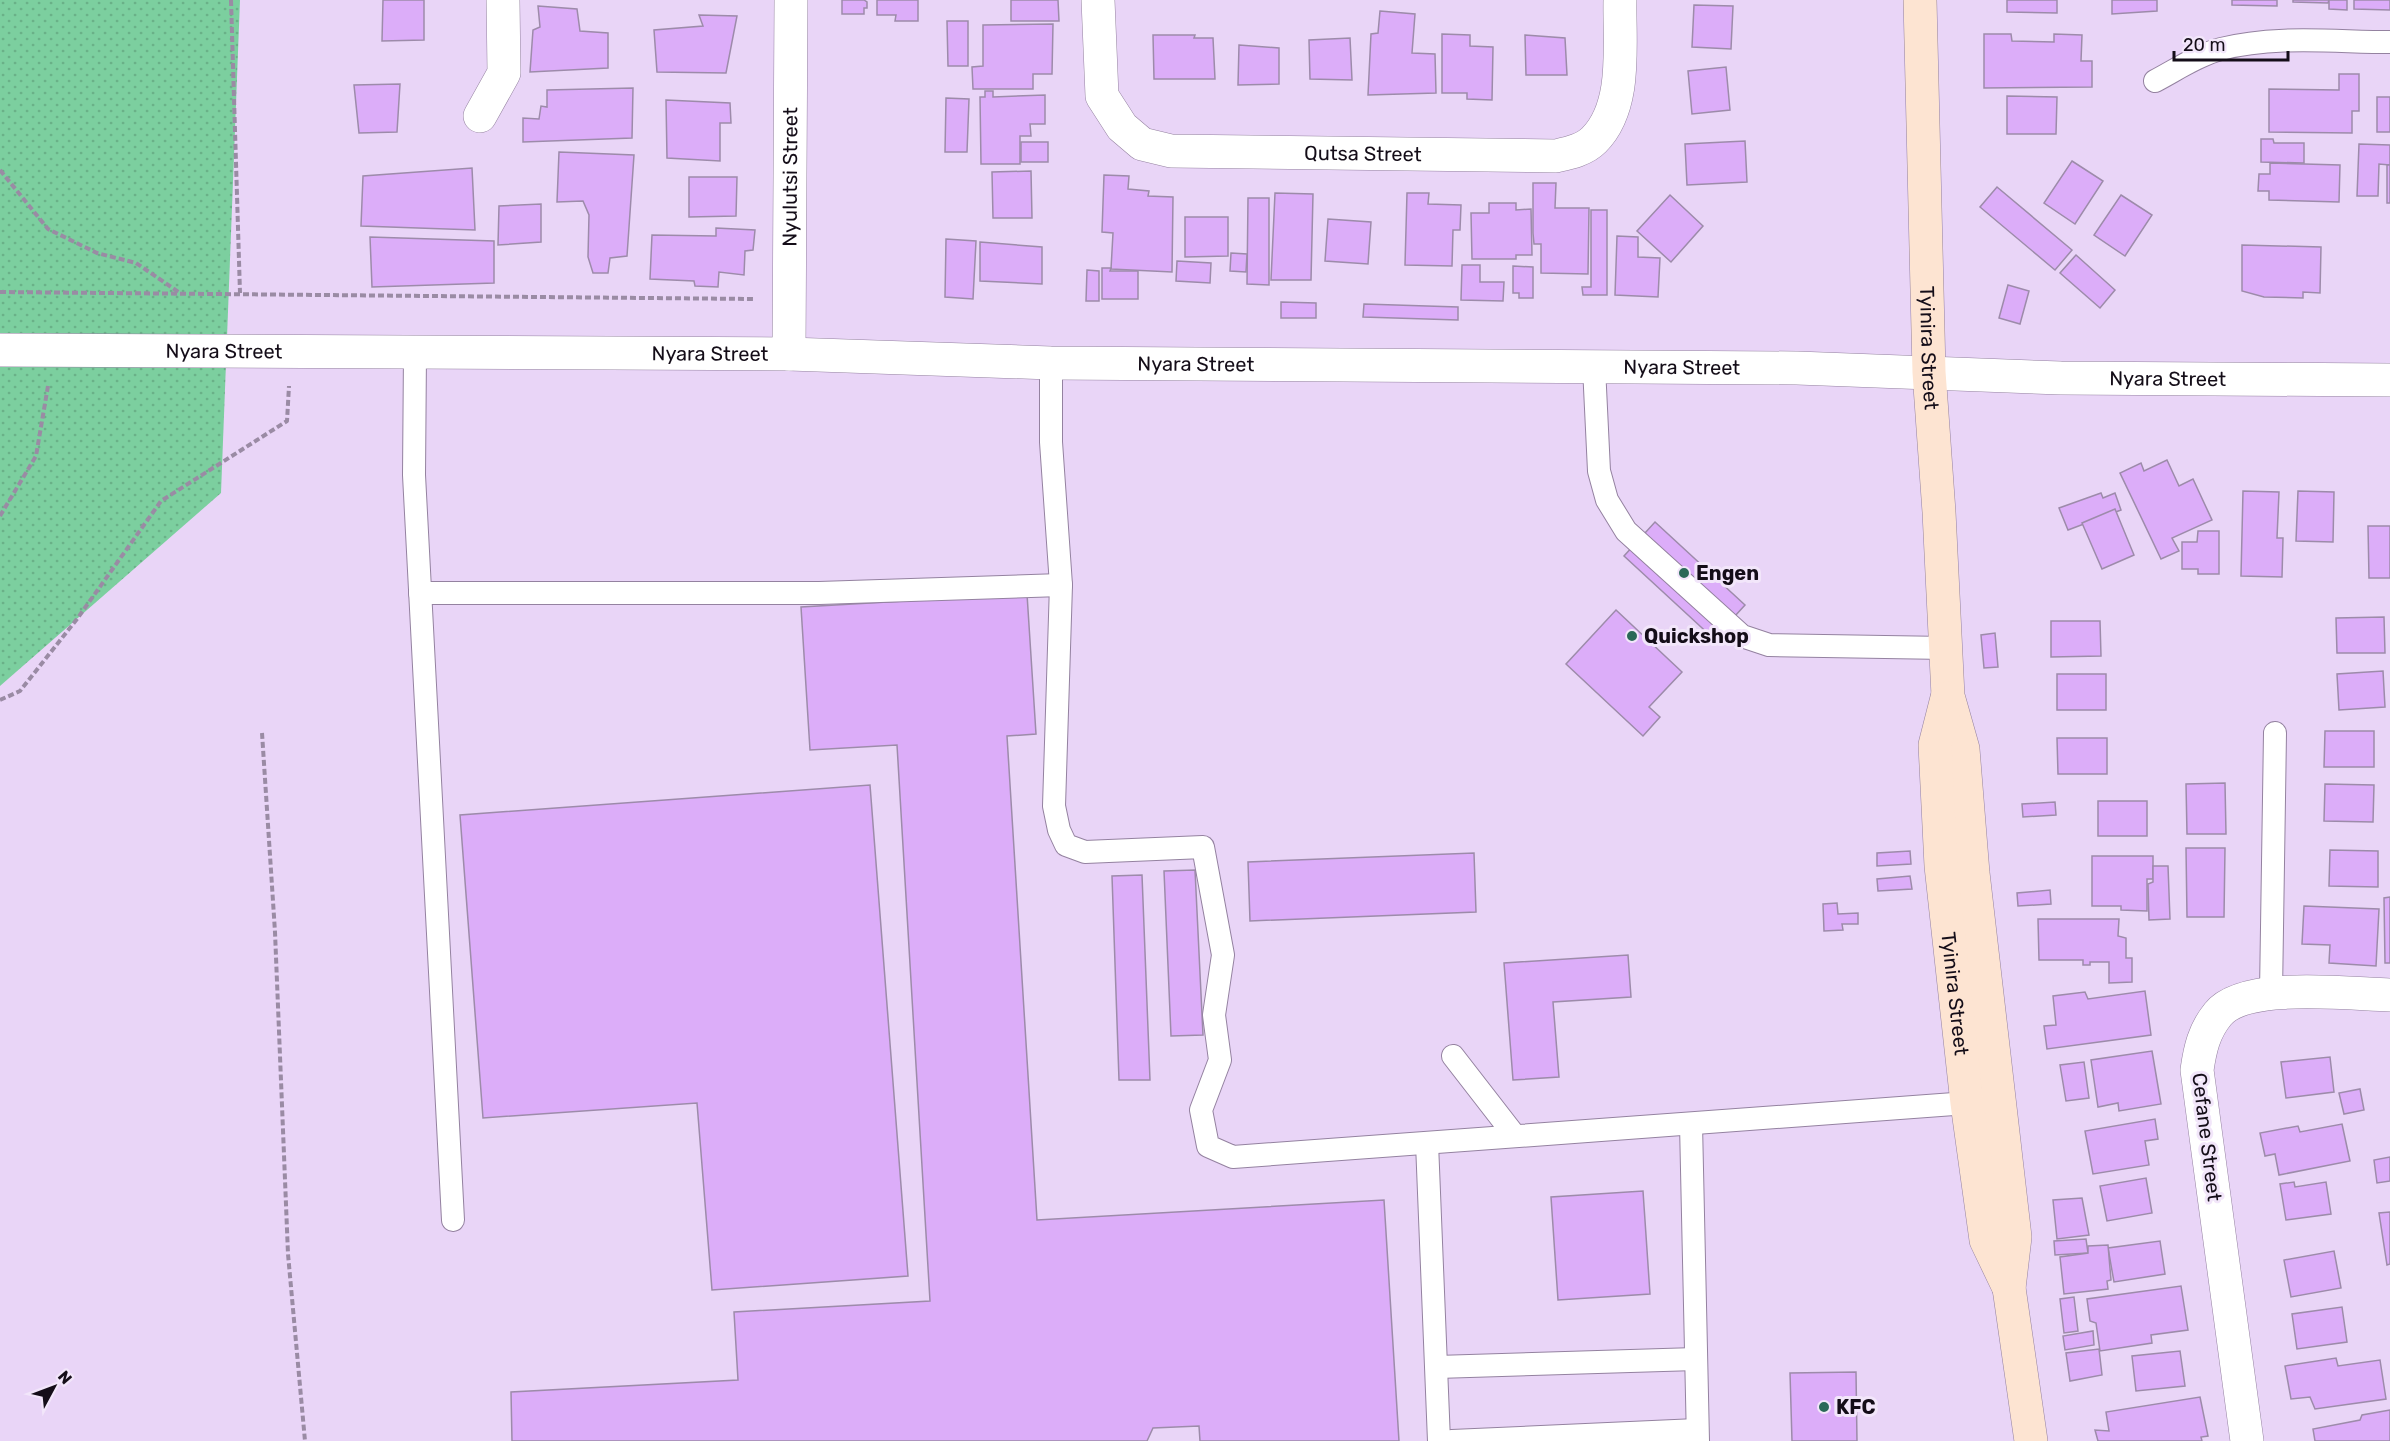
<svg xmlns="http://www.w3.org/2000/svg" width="2390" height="1441" font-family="Rubik,sans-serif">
	<defs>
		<pattern id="grass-dots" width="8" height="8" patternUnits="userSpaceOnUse" patternTransform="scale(1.5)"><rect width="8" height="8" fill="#7ccf9f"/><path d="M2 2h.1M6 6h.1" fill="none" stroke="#6ab188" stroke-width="1.8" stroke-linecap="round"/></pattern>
	</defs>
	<rect width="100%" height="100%" fill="#e9d5f7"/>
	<path fill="url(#grass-dots)" d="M 0,0 L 240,0 L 221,493 L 0,686 Z"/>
	<g fill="#dcadf9" stroke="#9d8baa" stroke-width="1.5">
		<path d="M 383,0 L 424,0 L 424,40 L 382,41 Z"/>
		<path d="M 842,0 L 864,0 L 867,2 L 867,8 L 864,8 L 864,14 L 842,14 Z"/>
		<path d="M 877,0 L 918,0 L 918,21 L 895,21 L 896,15 L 877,15 Z"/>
		<path d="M 1011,0 L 1058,0 L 1059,21 L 1011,21 Z"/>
		<path d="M 2007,0 L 2057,0 L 2057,13 L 2007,12 Z"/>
		<path d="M 2112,0 L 2157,0 L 2157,11 L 2112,14 Z"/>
		<path d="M 2232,0 L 2277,0 L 2277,6 L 2232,5 Z"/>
		<path d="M 2293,0 L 2329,0 L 2328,3 L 2293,2 Z"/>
		<path d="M 2329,0 L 2347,0 L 2347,10 L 2329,9 Z"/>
		<path d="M 2354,0 L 2390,0 L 2390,10 L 2354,9 Z"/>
		<path d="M 1694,5 L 1733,6 L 1731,49 L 1692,47 Z"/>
		<path d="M 538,6 L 577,9 L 580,31 L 608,33 L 608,68 L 530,72 L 533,30 L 540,27 Z"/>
		<path d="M 1380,11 L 1415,14 L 1412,53 L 1435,54 L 1436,93 L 1368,95 L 1371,34 L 1378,33 Z"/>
		<path d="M 699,15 L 737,16 L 726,73 L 657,72 L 654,30 L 703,26 Z"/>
		<path d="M 947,21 L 968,21 L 968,66 L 948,66 Z"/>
		<path d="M 1053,24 L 1052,74 L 1033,74 L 1033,89 L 973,89 L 972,67 L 983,66 L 983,25 Z"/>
		<path d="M 1442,34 L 1470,35 L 1470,46 L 1493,47 L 1492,100 L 1467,99 L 1467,93 L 1442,93 Z"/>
		<path d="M 1984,34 L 2011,34 L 2012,41 L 2054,42 L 2054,34 L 2082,35 L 2081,61 L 2092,61 L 2092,87 L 1984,88 Z"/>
		<path d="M 1153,35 L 1195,35 L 1194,38 L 1213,38 L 1215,79 L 1154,79 Z"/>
		<path d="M 1525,35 L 1565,38 L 1567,75 L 1526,75 Z"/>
		<path d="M 1350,38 L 1352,80 L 1310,79 L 1309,40 Z"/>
		<path d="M 1239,45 L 1279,48 L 1279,84 L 1238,85 Z"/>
		<path d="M 1726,67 L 1730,110 L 1692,114 L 1688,71 Z"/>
		<path d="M 2339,74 L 2359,74 L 2359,111 L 2352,111 L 2352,133 L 2269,132 L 2269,89 L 2339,90 Z"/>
		<path d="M 400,84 L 397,132 L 359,133 L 354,85 Z"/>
		<path d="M 633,88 L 632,138 L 523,142 L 523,118 L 539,119 L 541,106 L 547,107 L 547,90 Z"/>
		<path d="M 985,91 L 993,91 L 993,97 L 1045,95 L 1045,124 L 1030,124 L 1031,136 L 1020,136 L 1020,164 L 981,164 L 980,97 L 985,97 Z"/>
		<path d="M 2007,96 L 2057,97 L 2056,134 L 2007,134 Z"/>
		<rect x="2377" y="97" width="13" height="35"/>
		<path d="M 946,98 L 969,99 L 967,152 L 945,152 Z"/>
		<path d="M 666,100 L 730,103 L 731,123 L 720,123 L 720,161 L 667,158 Z"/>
		<path d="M 2261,139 L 2273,139 L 2274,143 L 2304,143 L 2304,163 L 2261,162 Z"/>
		<path d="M 1745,141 L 1747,182 L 1687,185 L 1685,144 Z"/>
		<rect x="1021" y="142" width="27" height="20"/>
		<path d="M 2359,144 L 2390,145 L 2390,165 L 2379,164 L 2378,196 L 2357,196 Z"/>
		<path d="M 559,152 L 634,155 L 627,256 L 610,258 L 608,273 L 593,273 L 588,257 L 589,215 L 583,201 L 557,202 Z"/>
		<path d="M 2072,161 L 2103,181 L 2075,224 L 2044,203 Z"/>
		<path d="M 2270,163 L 2340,165 L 2339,202 L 2269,200 L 2269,191 L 2258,191 L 2259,174 L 2270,174 Z"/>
		<rect x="2387" y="165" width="3" height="38"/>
		<path d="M 472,168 L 475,230 L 361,226 L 363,176 Z"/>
		<path d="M 1031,171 L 1032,218 L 993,218 L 992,172 Z"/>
		<path d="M 1104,175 L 1129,176 L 1128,189 L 1149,191 L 1148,196 L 1173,197 L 1172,272 L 1111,269 L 1113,233 L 1102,232 Z"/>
		<path d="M 689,177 L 737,177 L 736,216 L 689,217 Z"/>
		<path d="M 1533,183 L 1556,183 L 1555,208 L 1589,208 L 1588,274 L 1541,273 L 1541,244 L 1534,244 L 1533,233 Z"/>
		<path d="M 1997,187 L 2072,250 L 2055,270 L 1980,207 Z"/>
		<path d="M 1275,193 L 1313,194 L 1311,280 L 1271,280 Z"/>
		<path d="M 1407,193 L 1429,193 L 1428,204 L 1461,205 L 1460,230 L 1453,230 L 1452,266 L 1405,265 Z"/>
		<path d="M 1670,195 L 1703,226 L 1671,262 L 1637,231 Z"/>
		<path d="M 2121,195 L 2152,215 L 2125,256 L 2094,235 Z"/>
		<path d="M 1248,198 L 1269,198 L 1269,285 L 1247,284 Z"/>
		<path d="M 1489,203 L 1516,203 L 1516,210 L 1531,209 L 1532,255 L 1516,255 L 1516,259 L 1472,259 L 1471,213 L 1489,213 Z"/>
		<path d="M 541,204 L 541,242 L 498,245 L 499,206 Z"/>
		<path d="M 1591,210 L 1607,210 L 1607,295 L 1583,295 L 1582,287 L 1591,287 Z"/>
		<path d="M 1185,217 L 1228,217 L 1228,256 L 1185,257 Z"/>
		<path d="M 1328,219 L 1371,222 L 1368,264 L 1325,261 Z"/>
		<path d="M 716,228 L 755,230 L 753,250 L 745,251 L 744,275 L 719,272 L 718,287 L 695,286 L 694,281 L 650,279 L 652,235 L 716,236 Z"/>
		<path d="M 1617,236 L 1638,237 L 1638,257 L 1660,258 L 1658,297 L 1615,295 Z"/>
		<path d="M 370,237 L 494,241 L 494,283 L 372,287 Z"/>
		<path d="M 946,239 L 976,241 L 973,299 L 945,297 Z"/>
		<path d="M 980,242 L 1042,247 L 1042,284 L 980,281 Z"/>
		<path d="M 2242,245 L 2321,247 L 2320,293 L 2303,292 L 2303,298 L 2264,297 L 2242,291 Z"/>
		<path d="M 1231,253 L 1247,254 L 1246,272 L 1230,271 Z"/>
		<path d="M 2076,255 L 2115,290 L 2100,308 L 2060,273 Z"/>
		<path d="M 1177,261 L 1211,263 L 1210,283 L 1176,281 Z"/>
		<path d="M 1462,265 L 1480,265 L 1480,282 L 1504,282 L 1503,301 L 1461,300 Z"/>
		<path d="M 1513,266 L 1533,267 L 1533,298 L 1519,298 L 1519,293 L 1513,293 Z"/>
		<path d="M 1102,268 L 1111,268 L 1110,271 L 1138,271 L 1138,299 L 1102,299 Z"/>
		<path d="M 1087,270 L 1099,271 L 1099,301 L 1086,301 Z"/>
		<path d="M 2008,285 L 2029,291 L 2020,324 L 1999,318 Z"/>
		<path d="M 1281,302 L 1316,303 L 1316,318 L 1281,318 Z"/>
		<path d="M 1364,304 L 1458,307 L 1458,320 L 1363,317 Z"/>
		<path d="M 2167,460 L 2179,486 L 2193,479 L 2212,520 L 2172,538 L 2179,551 L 2161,559 L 2120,473 L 2141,463 L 2144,471 Z"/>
		<path d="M 2243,491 L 2279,492 L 2277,538 L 2283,538 L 2282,577 L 2241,576 Z"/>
		<path d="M 2298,491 L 2334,492 L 2333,542 L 2296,541 Z"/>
		<path d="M 2101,493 L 2103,498 L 2115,493 L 2121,510 L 2068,530 L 2059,508 Z"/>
		<path d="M 2115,509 L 2134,555 L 2102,569 L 2082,523 Z"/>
		<path d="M 1655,522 L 1745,605 L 1714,639 L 1624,556 Z"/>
		<path d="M 2368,526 L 2390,526 L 2390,578 L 2369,578 Z"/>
		<path d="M 2198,531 L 2219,531 L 2219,574 L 2198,574 L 2198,569 L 2182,569 L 2182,542 L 2197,542 Z"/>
		<path d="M 1027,594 L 1036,734 L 1007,736 L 1037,1220 L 1384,1200 L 1399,1441 L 1200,1441 L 1199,1426 L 1153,1428 L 1147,1441 L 512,1441 L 511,1392 L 738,1380 L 734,1312 L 930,1301 L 897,745 L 810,750 L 801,607 Z"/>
		<path d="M 1616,610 L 1682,672 L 1649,707 L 1660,717 L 1643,736 L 1566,664 Z"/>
		<path d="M 2384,617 L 2385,653 L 2337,653 L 2336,618 Z"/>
		<path d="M 2051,621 L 2100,621 L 2101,656 L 2051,657 Z"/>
		<path d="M 1995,633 L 1998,667 L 1984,668 L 1981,635 Z"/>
		<path d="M 2383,671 L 2385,707 L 2339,710 L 2337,674 Z"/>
		<rect x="2057" y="674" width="49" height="36"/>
		<path d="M 2325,731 L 2374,731 L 2374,767 L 2324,767 Z"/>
		<path d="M 2057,738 L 2107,738 L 2107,774 L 2058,774 Z"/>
		<path d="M 2225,783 L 2226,834 L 2187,834 L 2186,784 Z"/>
		<path d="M 2325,784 L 2374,785 L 2373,822 L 2324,821 Z"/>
		<path d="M 870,785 L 908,1276 L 712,1290 L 697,1103 L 483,1118 L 460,815 Z"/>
		<rect x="2098" y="801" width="49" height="35"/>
		<path d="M 2055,802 L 2056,815 L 2023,817 L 2022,804 Z"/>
		<path d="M 2186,848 L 2225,848 L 2224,917 L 2187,917 Z"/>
		<path d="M 2330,850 L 2378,851 L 2378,887 L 2329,886 Z"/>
		<path d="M 1910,851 L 1911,864 L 1877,866 L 1877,853 Z"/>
		<path d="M 1474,853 L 1476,912 L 1250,921 L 1248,862 Z"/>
		<path d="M 2092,856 L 2153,856 L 2153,879 L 2147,879 L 2147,911 L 2121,910 L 2121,906 L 2092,906 Z"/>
		<path d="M 2153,866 L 2168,866 L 2170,919 L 2149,920 L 2148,884 L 2153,882 Z"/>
		<path d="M 1195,870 L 1203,1035 L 1171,1036 L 1164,871 Z"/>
		<path d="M 1142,875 L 1150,1080 L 1119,1080 L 1112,876 Z"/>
		<path d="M 1910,876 L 1912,889 L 1878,891 L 1877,879 Z"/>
		<path d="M 2050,890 L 2051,904 L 2018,906 L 2017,893 Z"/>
		<path d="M 2390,897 L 2390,963 L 2385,963 L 2384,898 Z"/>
		<path d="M 1837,903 L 1838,914 L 1858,913 L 1858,924 L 1842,924 L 1843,930 L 1824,931 L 1823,904 Z"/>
		<path d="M 2304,906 L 2379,909 L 2376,966 L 2329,963 L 2330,945 L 2302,944 Z"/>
		<path d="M 2038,919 L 2119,919 L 2118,936 L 2126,938 L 2126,958 L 2132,958 L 2132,982 L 2109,983 L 2109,962 L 2090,962 L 2090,965 L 2083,965 L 2083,960 L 2039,960 Z"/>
		<path d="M 1628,955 L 1631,997 L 1553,1002 L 1559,1077 L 1513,1080 L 1504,963 Z"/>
		<path d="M 2145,991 L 2151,1035 L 2047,1049 L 2044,1026 L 2056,1025 L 2053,996 L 2085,992 L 2088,999 Z"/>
		<path d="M 2152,1051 L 2161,1104 L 2119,1111 L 2118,1103 L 2098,1107 L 2091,1060 Z"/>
		<path d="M 2330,1057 L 2334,1092 L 2286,1098 L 2281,1062 Z"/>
		<path d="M 2084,1062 L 2089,1098 L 2066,1101 L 2060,1065 Z"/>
		<path d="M 2360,1089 L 2364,1110 L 2344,1114 L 2339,1093 Z"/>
		<path d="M 2155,1119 L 2158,1139 L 2145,1141 L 2149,1165 L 2093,1174 L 2085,1131 Z"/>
		<path d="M 2342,1124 L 2350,1161 L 2279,1175 L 2275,1154 L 2265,1156 L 2260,1133 L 2298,1126 L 2300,1132 Z"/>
		<path d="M 2390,1157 L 2390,1181 L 2377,1183 L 2374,1160 Z"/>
		<path d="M 2146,1178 L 2152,1213 L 2107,1221 L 2100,1186 Z"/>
		<path d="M 2294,1182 L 2295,1187 L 2326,1182 L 2331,1214 L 2286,1220 L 2280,1184 Z"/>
		<path d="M 1643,1191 L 1650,1294 L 1558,1300 L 1551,1197 Z"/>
		<path d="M 2082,1198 L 2089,1235 L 2057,1239 L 2053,1200 Z"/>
		<path d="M 2390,1212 L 2390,1264 L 2387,1265 L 2379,1213 Z"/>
		<path d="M 2086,1239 L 2088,1253 L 2055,1255 L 2054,1241 Z"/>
		<path d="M 2160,1241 L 2165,1274 L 2114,1282 L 2108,1248 Z"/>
		<path d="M 2108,1245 L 2111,1280 L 2107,1281 L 2108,1289 L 2064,1294 L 2060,1257 L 2088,1253 L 2088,1246 Z"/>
		<path d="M 2334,1251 L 2341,1288 L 2291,1297 L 2284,1260 Z"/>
		<path d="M 2181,1286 L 2188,1330 L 2151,1335 L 2152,1343 L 2100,1351 L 2096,1323 L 2090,1321 L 2087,1299 Z"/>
		<path d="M 2074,1297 L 2078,1331 L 2064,1333 L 2060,1299 Z"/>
		<path d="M 2342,1307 L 2347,1342 L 2297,1349 L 2292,1314 Z"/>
		<path d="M 2093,1331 L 2094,1345 L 2065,1350 L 2063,1336 Z"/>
		<path d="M 2099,1349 L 2102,1375 L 2070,1381 L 2066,1353 Z"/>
		<path d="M 2180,1351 L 2185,1386 L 2136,1391 L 2132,1356 Z"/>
		<path d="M 2336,1358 L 2338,1366 L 2380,1360 L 2386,1399 L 2315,1409 L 2310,1397 L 2291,1399 L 2285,1366 Z"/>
		<path d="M 1856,1372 L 1857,1441 L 1792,1441 L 1790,1373 Z"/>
		<path d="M 2200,1397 L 2208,1436 L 2201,1437 L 2202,1441 L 2098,1441 L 2095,1430 L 2109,1431 L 2106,1412 Z"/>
		<path d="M 2390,1410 L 2390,1441 L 2315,1441 L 2313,1429 L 2360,1420 L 2362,1415 Z"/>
	</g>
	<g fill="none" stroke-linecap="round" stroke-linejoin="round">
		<defs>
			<g id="lane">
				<path d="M 2155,81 C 2176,70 2198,55 2221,49 C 2275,35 2335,42 2390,42"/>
				<path d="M 415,353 L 414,475 L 453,1220"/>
				<path d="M 1051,363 L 1051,442 L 1061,585 L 1054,806 L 1059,830 L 1066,845 L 1085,852 L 1203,847 L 1223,955 L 1214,1015 L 1220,1060 L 1201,1110 L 1208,1146 L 1233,1157 L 1981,1102"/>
				<path d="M 1594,367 L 1599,471 L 1607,500 L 1626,531 L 1742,636 L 1769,645 L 1946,648"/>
				<path d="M 420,593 L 819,593 L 1061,585"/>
				<path d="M 2271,993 L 2275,733"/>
				<path d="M 1453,1056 L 1515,1136"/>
				<path d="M 1691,1124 L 1698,1441"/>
				<path d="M 1427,1143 L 1439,1441"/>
				<path d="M 1437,1367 L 1696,1359"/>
				<path d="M 1452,1441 L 1697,1430"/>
			</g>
			<g id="street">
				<path id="s1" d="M 1098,0 L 1102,96 L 1122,127 L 1142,144 L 1171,151 L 1556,156 C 1569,153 1584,150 1594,140 C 1628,106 1619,44 1620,0"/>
				<path d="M 480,116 L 504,73 L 503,0"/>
				<path id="s2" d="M 0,350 L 789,354 L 1051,363 L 1797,368 L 2061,378 L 2390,380"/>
				<path id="s3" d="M 789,354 L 791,0"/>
				<path d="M 2247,1441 L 2197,1070 C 2200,1049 2204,1031 2218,1014 C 2245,981 2349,994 2390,995"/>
			</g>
			<g id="secondary">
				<path id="s4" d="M 1920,0 L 1929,372 L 1939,512 L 1948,696 L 1963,749 L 1973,873 L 2015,1237 L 2009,1288 L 2031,1441"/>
				<path id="s5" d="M 1947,698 L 1935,745 L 1941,866 L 1967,1103 L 1986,1240 L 2009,1288"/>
			</g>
		</defs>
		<use href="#lane" stroke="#9482a0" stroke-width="24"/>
		<use href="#street" stroke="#9482a0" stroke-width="34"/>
		<use href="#secondary" stroke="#9482a0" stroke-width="34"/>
		<g stroke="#9a8ba4" stroke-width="4" stroke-dasharray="6 3" stroke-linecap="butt">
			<path d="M 231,0 L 240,293"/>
			<path d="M 0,170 L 48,229 L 97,253 L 136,263 L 180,293"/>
			<path d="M 0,292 L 755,299"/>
			<path d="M 0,516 L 36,456 L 48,386"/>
			<path d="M 0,700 L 20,691 L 77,619 L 161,501 L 287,421 L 289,386"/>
			<path d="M 262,733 L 275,932 L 288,1254 L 305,1441"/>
		</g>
		<use href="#lane" stroke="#fff" stroke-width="22"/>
		<use href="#street" stroke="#fff" stroke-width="33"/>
		<use href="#secondary" stroke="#fde4d2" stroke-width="33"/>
	</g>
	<g fill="#2a6957" stroke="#f2e6fa" stroke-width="2">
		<circle cx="1684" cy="573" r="6"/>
		<circle cx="1632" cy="636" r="6"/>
		<circle cx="1824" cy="1407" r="6"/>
	</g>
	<g text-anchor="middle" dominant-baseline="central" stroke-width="6" stroke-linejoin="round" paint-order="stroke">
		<g font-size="20" fill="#140d18" stroke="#f2e6fa">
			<text stroke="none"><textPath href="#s1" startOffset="381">Qutsa Street</textPath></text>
			<text stroke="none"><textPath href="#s3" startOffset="177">Nyulutsi Street</textPath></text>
			<text stroke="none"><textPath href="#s4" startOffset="348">Tyinira Street</textPath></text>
			<text stroke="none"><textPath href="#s2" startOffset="224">Nyara Street</textPath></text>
			<text stroke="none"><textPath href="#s2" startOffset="710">Nyara Street</textPath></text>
			<text stroke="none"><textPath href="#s2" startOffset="1196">Nyara Street</textPath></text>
			<text stroke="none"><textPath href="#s2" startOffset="1682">Nyara Street</textPath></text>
			<text stroke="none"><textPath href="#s2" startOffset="2168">Nyara Street</textPath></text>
			<text stroke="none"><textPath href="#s5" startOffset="298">Tyinira Street</textPath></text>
			<text transform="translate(2207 1137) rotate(83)">Cefane Street</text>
		</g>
		<g font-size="20" font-weight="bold" fill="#140d18" stroke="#f2e6fa" text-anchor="start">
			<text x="1696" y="573">Engen</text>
			<text x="1644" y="636">Quickshop</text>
			<text x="1836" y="1407">KFC</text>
		</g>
	</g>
	<g transform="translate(54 1387) rotate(49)" stroke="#f2e6fa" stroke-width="4.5" paint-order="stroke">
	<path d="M0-4.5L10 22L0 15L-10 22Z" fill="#140d18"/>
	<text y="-9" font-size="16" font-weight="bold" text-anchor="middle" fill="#140d18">N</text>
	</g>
	<path d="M2174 51v9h114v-9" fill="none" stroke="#140d18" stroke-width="3"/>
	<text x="2183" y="51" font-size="18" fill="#140d18" stroke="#f2e6fa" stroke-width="4.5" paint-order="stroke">20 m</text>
</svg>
